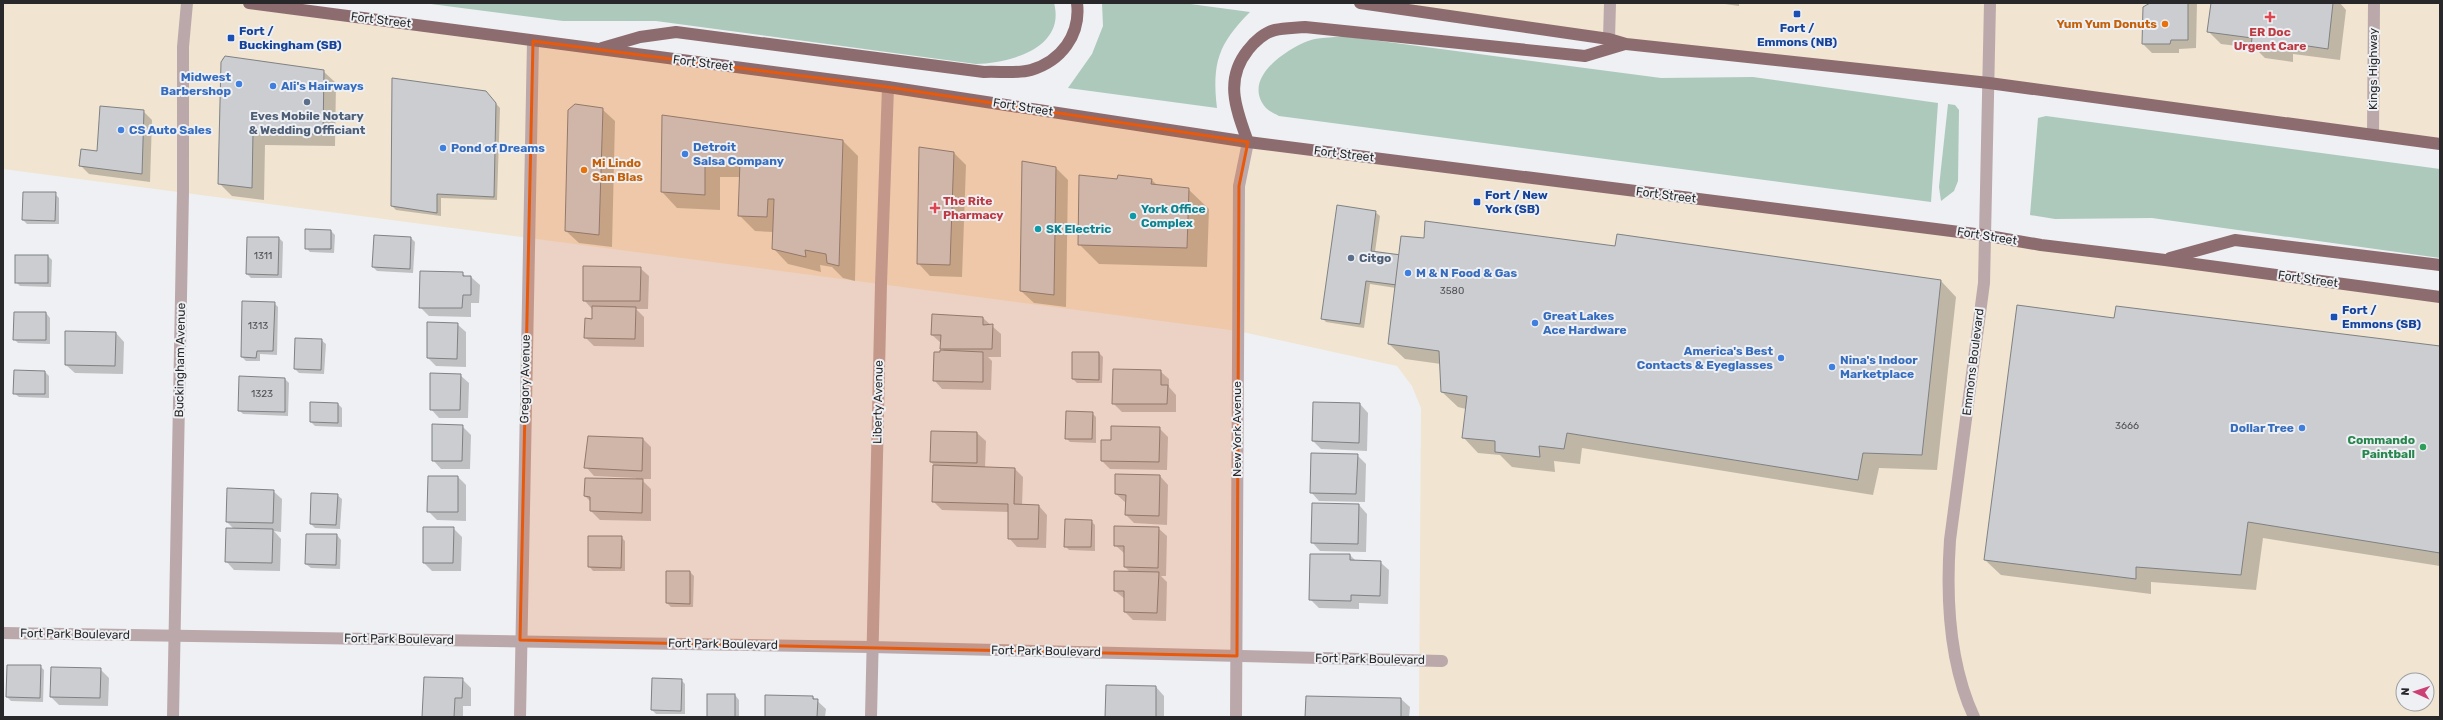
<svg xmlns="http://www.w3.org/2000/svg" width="2443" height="720" font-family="Rubik,sans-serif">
	<rect width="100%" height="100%" fill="#eef0f3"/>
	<g fill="#f1e4d0" fill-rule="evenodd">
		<path d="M 3,3 L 249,3 L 1248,142 L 2440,297 L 2440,717 L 1419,717 L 1421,408 L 1412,386 L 1397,366 L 1238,331 L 3,169 ZM 2403,680 L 2427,680 L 2427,704 L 2403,704 Z"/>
		<path d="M 1360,3 L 2440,3 L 2440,144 L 1626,44 Z"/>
	</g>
	<g fill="#acc9bb">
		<path d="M 423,3 L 1054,3 C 1066,48 1010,63 976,64 L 656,21 L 563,21 Z"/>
		<path d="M 1102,3 L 1183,3 L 1250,12 C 1218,44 1212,63 1217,108 L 1068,88 L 1092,54 L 1103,26 Z"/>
		<path d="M 1342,36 L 1661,78 L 1753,77 L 1938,103 L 1931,202 L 1279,116 C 1275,114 1269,111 1266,108 C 1241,79 1285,50 1308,41 C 1318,37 1332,38 1342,36 Z"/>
		<path d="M 1948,104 L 1955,105 L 1959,110 L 1958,181 L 1954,191 L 1941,201 L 1939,187 Z"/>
		<path d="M 2046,116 L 2440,169 L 2440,258 L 2152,218 L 2055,219 L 2030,215 L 2038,118 Z"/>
	</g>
	<g fill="#0003">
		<path d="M 1718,3 L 1739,3 L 1739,6 Z"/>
		<path d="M 2152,3 L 2197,3 L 2196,48 L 2179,49 L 2179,53 L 2152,53 L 2143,44 Z"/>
		<path d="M 2212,3 L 2340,3 L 2346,10 L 2340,60 L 2293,54 L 2293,62 L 2265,58 L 2255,48 L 2221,44 L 2208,31 Z"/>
		<path d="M 225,57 L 323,71 L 336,83 L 335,146 L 265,145 L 264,200 L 232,196 L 219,183 L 222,59 Z"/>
		<path d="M 490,97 L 500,108 L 497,200 L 441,198 L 441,216 L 396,210 L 392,206 Z"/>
		<path d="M 602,109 L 615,121 L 612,247 L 579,243 L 566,231 Z"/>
		<path d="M 143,111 L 152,120 L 150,182 L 89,174 L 80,165 Z"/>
		<path d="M 663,116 L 842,140 L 858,156 L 855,281 L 843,278 L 832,267 L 820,265 L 821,272 L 788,264 L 773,248 L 773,232 L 755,231 L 739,215 L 740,177 L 720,177 L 720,210 L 677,208 L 662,192 Z"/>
		<path d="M 954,153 L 966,165 L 962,277 L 930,276 L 918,263 Z"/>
		<path d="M 1056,168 L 1068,180 L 1066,307 L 1034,303 L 1021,291 Z"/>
		<path d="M 1151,179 L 1157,185 L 1188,189 L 1209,209 L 1207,267 L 1099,264 L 1079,244 L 1118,180 Z"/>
		<path d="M 55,194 L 59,198 L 59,224 L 27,224 L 23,220 Z"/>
		<path d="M 1375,212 L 1380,216 L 1375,252 L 1398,255 L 1425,239 L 1616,247 L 1941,281 L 1956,297 L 1937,470 L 1879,468 L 1873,495 L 1582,448 L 1580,464 L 1554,461 L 1555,472 L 1512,467 L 1500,455 L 1478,453 L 1463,437 L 1466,409 L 1458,407 L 1442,392 L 1441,364 L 1405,359 L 1389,344 L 1396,288 L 1370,284 L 1364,328 L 1326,322 L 1322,318 Z"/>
		<path d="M 331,231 L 335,235 L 334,253 L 310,252 L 306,248 Z"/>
		<path d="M 279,238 L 283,242 L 282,278 L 251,278 L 247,274 Z"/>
		<path d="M 411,238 L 415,242 L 413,273 L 377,271 L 373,267 Z"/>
		<path d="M 48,256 L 52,260 L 51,287 L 20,286 L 16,282 Z"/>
		<path d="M 640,268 L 649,276 L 648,309 L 636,309 L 644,317 L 644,347 L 594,346 L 585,337 L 593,320 L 592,309 L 584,300 Z"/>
		<path d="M 462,273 L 466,277 L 471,277 L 480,285 L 479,303 L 471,303 L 471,317 L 429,316 L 420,307 Z"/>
		<path d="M 274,303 L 278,307 L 277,355 L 260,354 L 260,361 L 246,361 L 242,357 Z"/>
		<path d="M 14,313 L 46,313 L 50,318 L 50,344 L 18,343 L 14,339 Z"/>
		<path d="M 983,318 L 1001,334 L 1001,357 L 988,357 L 992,361 L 991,390 L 942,389 L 934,380 L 945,351 L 941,348 L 942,344 L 932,335 Z"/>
		<path d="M 2115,319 L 2440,347 L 2440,566 L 2263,538 L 2256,590 L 2151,582 L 2151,594 L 2001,575 L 1985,560 Z"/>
		<path d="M 457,324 L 466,332 L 466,367 L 436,366 L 428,358 Z"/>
		<path d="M 116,333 L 124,342 L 123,374 L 75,373 L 66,365 Z"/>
		<path d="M 321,340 L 326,344 L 324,374 L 299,373 L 295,369 Z"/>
		<path d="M 1099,353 L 1103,357 L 1102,383 L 1077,383 L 1073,379 Z"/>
		<path d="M 1160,371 L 1169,379 L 1169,387 L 1176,395 L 1176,412 L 1122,412 L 1113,403 Z"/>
		<path d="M 45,372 L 49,376 L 49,398 L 19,397 L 14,393 Z"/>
		<path d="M 460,375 L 469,383 L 468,418 L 439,418 L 431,409 Z"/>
		<path d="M 240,377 L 285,379 L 289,383 L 288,416 L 243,414 L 239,410 Z"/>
		<path d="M 338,404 L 342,408 L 342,427 L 315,426 L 311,422 Z"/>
		<path d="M 1360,404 L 1368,413 L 1367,451 L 1321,449 L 1313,441 Z"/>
		<path d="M 1092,413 L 1096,417 L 1096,443 L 1070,442 L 1066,438 Z"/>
		<path d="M 462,426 L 471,435 L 470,469 L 441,469 L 433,460 Z"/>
		<path d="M 1159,428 L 1168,437 L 1167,470 L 1110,469 L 1102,461 L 1112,441 Z"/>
		<path d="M 932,432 L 977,433 L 986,441 L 985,468 L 1015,469 L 1023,477 L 1022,506 L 1039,506 L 1047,515 L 1046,548 L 1017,547 L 1009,538 L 1009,512 L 942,510 L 933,501 L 934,465 L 931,462 Z"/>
		<path d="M 643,439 L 651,447 L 651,479 L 641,479 L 651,489 L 651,521 L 600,520 L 591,511 L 591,502 L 585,496 L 636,480 L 636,478 L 594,476 L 586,467 Z"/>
		<path d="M 1357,455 L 1366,464 L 1365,502 L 1319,501 L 1311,492 Z"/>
		<path d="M 1160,476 L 1168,485 L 1167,525 L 1134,523 L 1126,515 L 1126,503 L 1116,494 Z"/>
		<path d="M 458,477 L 466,485 L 466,521 L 437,520 L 428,511 Z"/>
		<path d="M 273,491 L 282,499 L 281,532 L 274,531 L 281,539 L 280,571 L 234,570 L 226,561 L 234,529 L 227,522 Z"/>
		<path d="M 337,495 L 342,499 L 340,529 L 315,528 L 311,524 Z"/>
		<path d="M 1359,505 L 1367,514 L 1366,552 L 1320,551 L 1312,542 Z"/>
		<path d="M 1091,521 L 1095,525 L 1095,551 L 1069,550 L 1065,546 Z"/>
		<path d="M 453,528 L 462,537 L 461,571 L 432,571 L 424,563 Z"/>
		<path d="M 1158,528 L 1167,536 L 1166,576 L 1161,576 L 1167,582 L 1166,621 L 1133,620 L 1125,612 L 1125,599 L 1115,591 L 1130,572 L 1125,567 L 1125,554 L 1115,545 Z"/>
		<path d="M 337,535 L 341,540 L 340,569 L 311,568 L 306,564 Z"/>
		<path d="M 621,537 L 625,541 L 625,571 L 593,571 L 589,566 Z"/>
		<path d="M 1311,555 L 1350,555 L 1356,561 L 1380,562 L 1389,570 L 1388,604 L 1359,603 L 1359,609 L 1319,608 L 1310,599 Z"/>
		<path d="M 690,572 L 694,576 L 693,607 L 671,607 L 667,603 Z"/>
		<path d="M 40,666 L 44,670 L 43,702 L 11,701 L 7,697 Z"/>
		<path d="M 100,669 L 109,678 L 108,706 L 59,705 L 51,697 Z"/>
		<path d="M 462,679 L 471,688 L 471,706 L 463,706 L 463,717 L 423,717 Z"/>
		<path d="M 681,680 L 685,684 L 685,714 L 656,714 L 652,710 Z"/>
		<path d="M 1156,687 L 1164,696 L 1164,717 L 1106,717 Z"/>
		<path d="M 735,695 L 739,700 L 739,717 L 708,717 Z"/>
		<path d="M 813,697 L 826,709 L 825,717 L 766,717 Z"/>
		<path d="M 1401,699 L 1410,707 L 1409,717 L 1307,717 Z"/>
	</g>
	<g fill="#cbcdd0" stroke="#7f8183">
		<path d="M 2150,3 L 2188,3 L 2188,40 L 2171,40 L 2170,44 L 2142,44 L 2143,7 Z"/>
		<path d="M 2211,3 L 2333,3 L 2328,49 L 2281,42 L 2281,50 L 2251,46 L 2252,38 L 2207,32 Z"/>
		<path d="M 225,56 L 324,70 L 323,134 L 253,133 L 252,188 L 218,184 L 221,62 Z"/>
		<path d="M 392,78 L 486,91 L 496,103 L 494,197 L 437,194 L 437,213 L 391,206 Z"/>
		<path d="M 575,104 L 603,108 L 599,235 L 565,231 L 568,110 Z"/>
		<path d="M 100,106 L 144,110 L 142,174 L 79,166 L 81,149 L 97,151 Z"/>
		<path d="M 662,115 L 843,140 L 839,266 L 827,263 L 826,254 L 805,250 L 806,257 L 772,249 L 774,199 L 768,199 L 767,217 L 738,216 L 740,162 L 705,162 L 705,195 L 661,192 Z"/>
		<path d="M 919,147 L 954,152 L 950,265 L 917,264 Z"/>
		<path d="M 1022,161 L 1056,167 L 1054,295 L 1020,291 Z"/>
		<path d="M 1079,175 L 1117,179 L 1118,175 L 1152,179 L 1151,184 L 1189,188 L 1187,248 L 1078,245 Z"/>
		<path d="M 23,192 L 56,192 L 55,221 L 22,220 Z"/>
		<path d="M 1337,205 L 1376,211 L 1371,251 L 1401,255 L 1397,285 L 1366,281 L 1360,324 L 1321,319 Z"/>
		<path d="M 1425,221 L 1615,246 L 1617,234 L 1941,280 L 1922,455 L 1863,453 L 1858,480 L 1567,433 L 1564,449 L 1539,446 L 1540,457 L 1495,452 L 1495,441 L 1462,438 L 1467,396 L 1441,392 L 1439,351 L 1388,344 L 1401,236 L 1424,238 Z"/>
		<path d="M 305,229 L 331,230 L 331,249 L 305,249 Z"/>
		<path d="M 374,235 L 411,237 L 410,269 L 372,267 Z"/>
		<path d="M 247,237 L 279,237 L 278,275 L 246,274 Z"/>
		<rect x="15" y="255" width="33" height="28"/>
		<path d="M 583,266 L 641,267 L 640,301 L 583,301 Z"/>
		<path d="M 420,271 L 463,272 L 463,276 L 471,276 L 471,295 L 463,295 L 462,308 L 419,308 Z"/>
		<path d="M 242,301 L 275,302 L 273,351 L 257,351 L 256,358 L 241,357 Z"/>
		<path d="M 2017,305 L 2114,318 L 2116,306 L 2440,346 L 2440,553 L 2248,522 L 2241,575 L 2136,567 L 2136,579 L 1984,560 Z"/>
		<path d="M 592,306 L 636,307 L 635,339 L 584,338 L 585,318 L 592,319 Z"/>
		<path d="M 14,312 L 46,312 L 46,340 L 13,340 Z"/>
		<path d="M 932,314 L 983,317 L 983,325 L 993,324 L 992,349 L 940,349 L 941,335 L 931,335 Z"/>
		<path d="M 427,322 L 458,323 L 457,359 L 427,358 Z"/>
		<path d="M 65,331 L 116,332 L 115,366 L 65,365 Z"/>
		<path d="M 295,338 L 322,339 L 321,370 L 294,369 Z"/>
		<path d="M 940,350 L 983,352 L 983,382 L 933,381 L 934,352 L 940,352 Z"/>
		<path d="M 1072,352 L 1099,352 L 1099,380 L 1072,379 Z"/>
		<path d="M 1113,369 L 1161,370 L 1161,385 L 1168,385 L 1167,404 L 1112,404 Z"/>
		<path d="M 14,370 L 45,371 L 45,394 L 13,394 Z"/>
		<path d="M 430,373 L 461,374 L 460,410 L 430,410 Z"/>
		<path d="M 239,376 L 285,378 L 285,412 L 238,411 Z"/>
		<path d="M 310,402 L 338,403 L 338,423 L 310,422 Z"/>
		<path d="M 1313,402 L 1360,403 L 1359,443 L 1312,441 Z"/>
		<path d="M 1066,411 L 1093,412 L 1092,439 L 1065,439 Z"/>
		<path d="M 432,424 L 463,425 L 462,461 L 432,461 Z"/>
		<path d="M 1111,426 L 1160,427 L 1159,462 L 1101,461 L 1101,440 L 1111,440 Z"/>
		<path d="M 931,431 L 977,432 L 977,463 L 930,462 Z"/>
		<path d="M 588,436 L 643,438 L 642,471 L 584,468 Z"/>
		<path d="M 1311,453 L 1358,454 L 1356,494 L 1310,493 Z"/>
		<path d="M 933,465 L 1015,468 L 1014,504 L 1039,505 L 1038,539 L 1008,539 L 1008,504 L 932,502 Z"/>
		<path d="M 1115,474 L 1160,475 L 1159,516 L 1125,515 L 1126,495 L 1115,494 Z"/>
		<path d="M 428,476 L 458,476 L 458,512 L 427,512 Z"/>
		<path d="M 585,478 L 643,479 L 642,513 L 590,511 L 590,497 L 584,496 Z"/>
		<path d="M 227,488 L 274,490 L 273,523 L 226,522 Z"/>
		<path d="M 311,493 L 338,494 L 336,525 L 310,524 Z"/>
		<path d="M 1312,503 L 1359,504 L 1358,544 L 1311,543 Z"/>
		<path d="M 1065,519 L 1092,520 L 1091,547 L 1064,547 Z"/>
		<path d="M 1114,526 L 1159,527 L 1158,568 L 1124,567 L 1124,546 L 1114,546 Z"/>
		<path d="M 423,527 L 454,527 L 453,563 L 423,563 Z"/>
		<path d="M 226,528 L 273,529 L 272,563 L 225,562 Z"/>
		<path d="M 306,534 L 337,534 L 336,565 L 305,564 Z"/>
		<path d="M 588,536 L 622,536 L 621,568 L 588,567 Z"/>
		<path d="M 1310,554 L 1350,554 L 1350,560 L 1381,561 L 1380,596 L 1351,595 L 1351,601 L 1309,600 Z"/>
		<path d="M 666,571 L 690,571 L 690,604 L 666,603 Z"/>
		<path d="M 1114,571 L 1159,572 L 1157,613 L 1124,612 L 1124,591 L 1114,591 Z"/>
		<path d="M 7,665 L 41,665 L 40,698 L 6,697 Z"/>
		<path d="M 51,667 L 101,668 L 100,698 L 50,697 Z"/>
		<path d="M 424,677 L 463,678 L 462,698 L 455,698 L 454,717 L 422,717 Z"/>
		<path d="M 652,678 L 682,679 L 681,711 L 651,710 Z"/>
		<path d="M 1106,685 L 1156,686 L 1156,717 L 1105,717 Z"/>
		<rect x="707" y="694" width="28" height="23"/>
		<path d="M 765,695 L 813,696 L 813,699 L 818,699 L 817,717 L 765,717 Z"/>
		<path d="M 1306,696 L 1401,698 L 1401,717 L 1305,717 Z"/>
	</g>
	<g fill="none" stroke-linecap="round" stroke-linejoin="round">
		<g stroke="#bba8aa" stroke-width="12">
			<path d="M 1609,39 L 1610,3"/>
			<path d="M 2373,134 L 2374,3"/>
			<path d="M 3,633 L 871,647 L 1442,661"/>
			<path d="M 173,717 L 183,192 L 183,47 L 187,3"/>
			<path d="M 520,717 L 533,41"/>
			<path d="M 871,717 L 881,284 L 888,87"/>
			<path d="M 1236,717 L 1239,186 L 1248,142"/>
		</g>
		<path stroke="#bba8aa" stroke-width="12" d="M 1974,717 C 1949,663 1946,598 1950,540 L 1984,283 L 1990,3"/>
		<g stroke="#8d6c70" stroke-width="12">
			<path d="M 249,3 L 888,87 L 1248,142 L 1983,235 L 2041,245 L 2165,260 L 2440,297"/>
			<path d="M 1360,3 L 1609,39 L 1626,44 L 1989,83 L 2440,144"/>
			<path d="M 602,48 L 640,37 L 676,32 L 984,72 C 998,71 1017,74 1031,70 C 1061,61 1081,35 1077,3"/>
			<path d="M 1248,142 C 1236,109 1224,80 1248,50 C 1254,42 1265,32 1275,30 C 1284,28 1295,28 1305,27 L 1585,56 L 1625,44"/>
			<path d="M 2170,258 L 2235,240 L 2440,265"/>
		</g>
	</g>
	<path fill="#e8590c" fill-opacity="0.2" stroke="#e8590c" stroke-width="3" stroke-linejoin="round" d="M 533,41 L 888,87 L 1248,142 L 1239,186 L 1237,656 L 520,640 Z"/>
	<g fill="#1a4fb4" stroke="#eef0f3" stroke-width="1.5">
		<rect x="1793" y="10" width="8" height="8" rx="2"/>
		<rect x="227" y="34" width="8" height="8" rx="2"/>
		<rect x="1473" y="198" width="8" height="8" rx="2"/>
		<rect x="2330" y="313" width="8" height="8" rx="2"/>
	</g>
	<g fill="#e0444e" stroke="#eef0f3" stroke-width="1.5">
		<path d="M2268 11h4v4h4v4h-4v4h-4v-4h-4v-4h4z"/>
		<path d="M933 202h4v4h4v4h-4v4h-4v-4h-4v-4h4z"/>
	</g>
	<g fill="#e8710a" stroke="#eef0f3" stroke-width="1.5">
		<circle cx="2165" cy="24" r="4"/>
		<circle cx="584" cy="170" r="4"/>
	</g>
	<g fill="#3f7fe0" stroke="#eef0f3" stroke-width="1.5">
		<circle cx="239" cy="84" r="4"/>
		<circle cx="273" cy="86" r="4"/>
		<circle cx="121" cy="130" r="4"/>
		<circle cx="443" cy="148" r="4"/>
		<circle cx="685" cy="154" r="4"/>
		<circle cx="1408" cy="273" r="4"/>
		<circle cx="1535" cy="323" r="4"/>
		<circle cx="1781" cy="358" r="4"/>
		<circle cx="1832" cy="367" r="4"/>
		<circle cx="2302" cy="428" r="4"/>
	</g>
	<g fill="#5c6f8a" stroke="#eef0f3" stroke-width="1.5">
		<circle cx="307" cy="102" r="4"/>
		<circle cx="1351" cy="258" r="4"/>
	</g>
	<g fill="#0f9aa8" stroke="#eef0f3" stroke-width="1.5">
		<circle cx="1133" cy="216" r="4"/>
		<circle cx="1038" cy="229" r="4"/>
	</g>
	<circle fill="#2e9e5b" stroke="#eef0f3" stroke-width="1.5" cx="2423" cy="447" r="4"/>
	<g text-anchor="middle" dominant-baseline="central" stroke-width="4" stroke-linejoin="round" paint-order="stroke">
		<g font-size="10" fill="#515154">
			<text x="263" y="256">1311</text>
			<text x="1452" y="291">3580</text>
			<text x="258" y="326">1313</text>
			<text x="262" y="394">1323</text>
			<text x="2127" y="426">3666</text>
		</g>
		<g font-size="12" fill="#28282a" stroke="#eef0f3">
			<text transform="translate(381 20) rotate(7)">Fort Street</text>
			<text transform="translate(703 63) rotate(7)">Fort Street</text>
			<text transform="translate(2373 69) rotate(-90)">Kings Highway</text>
			<text transform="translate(1023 107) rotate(9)">Fort Street</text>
			<text transform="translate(1344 154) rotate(7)">Fort Street</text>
			<text transform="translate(1666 195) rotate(7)">Fort Street</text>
			<text transform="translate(1987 236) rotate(9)">Fort Street</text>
			<text transform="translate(2308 279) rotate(8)">Fort Street</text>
			<text transform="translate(180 360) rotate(-89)">Buckingham Avenue</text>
			<text transform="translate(1973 362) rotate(-83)">Emmons Boulevard</text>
			<text transform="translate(525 379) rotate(-89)">Gregory Avenue</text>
			<text transform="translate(878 402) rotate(-89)">Liberty Avenue</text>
			<text transform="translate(1237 429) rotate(-90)">New York Avenue</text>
			<text transform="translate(75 634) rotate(1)">Fort Park Boulevard</text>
			<text transform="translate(399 639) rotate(1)">Fort Park Boulevard</text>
			<text transform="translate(723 644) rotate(1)">Fort Park Boulevard</text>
			<text transform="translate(1046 651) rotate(1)">Fort Park Boulevard</text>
			<text transform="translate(1370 659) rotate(1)">Fort Park Boulevard</text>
		</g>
		<g font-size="12" font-weight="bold" fill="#c56008" stroke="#eef0f3" text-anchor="end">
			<text x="2157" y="24">Yum Yum Donuts</text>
			<text x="592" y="163" text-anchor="start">Mi Lindo<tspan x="592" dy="14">San Blas</tspan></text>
		</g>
		<g font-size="12" font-weight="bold" fill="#164399" stroke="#eef0f3" text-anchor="start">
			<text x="1797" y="28" text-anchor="middle">Fort /<tspan x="1797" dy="14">Emmons (NB)</tspan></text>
			<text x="239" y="31">Fort /<tspan x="239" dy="14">Buckingham (SB)</tspan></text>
			<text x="1485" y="195">Fort / New<tspan x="1485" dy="14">York (SB)</tspan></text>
			<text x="2342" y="310">Fort /<tspan x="2342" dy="14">Emmons (SB)</tspan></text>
		</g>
		<g font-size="12" font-weight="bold" fill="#be3a42" stroke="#eef0f3">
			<text x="2270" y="32">ER Doc<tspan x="2270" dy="14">Urgent Care</tspan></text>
			<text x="943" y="201" text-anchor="start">The Rite<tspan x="943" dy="14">Pharmacy</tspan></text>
		</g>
		<g font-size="12" font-weight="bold" fill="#366cbe" stroke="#eef0f3" text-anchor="start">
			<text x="231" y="77" text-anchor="end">Midwest<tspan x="231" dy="14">Barbershop</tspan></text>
			<text x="281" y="86">Ali's Hairways</text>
			<text x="129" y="130">CS Auto Sales</text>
			<text x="693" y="147">Detroit<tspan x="693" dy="14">Salsa Company</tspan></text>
			<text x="451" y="148">Pond of Dreams</text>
			<text x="1416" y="273">M &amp; N Food &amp; Gas</text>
			<text x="1543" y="316">Great Lakes<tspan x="1543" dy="14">Ace Hardware</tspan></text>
			<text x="1773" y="351" text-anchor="end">America's Best<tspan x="1773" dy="14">Contacts &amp; Eyeglasses</tspan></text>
			<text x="1840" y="360">Nina's Indoor<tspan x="1840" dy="14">Marketplace</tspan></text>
			<text x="2294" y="428" text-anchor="end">Dollar Tree</text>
		</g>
		<g font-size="12" font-weight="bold" fill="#4e5e75" stroke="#eef0f3">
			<text x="307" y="116">Eves Mobile Notary<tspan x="307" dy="14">&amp; Wedding Officiant</tspan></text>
			<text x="1359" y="258" text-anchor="start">Citgo</text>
		</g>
		<g font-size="12" font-weight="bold" fill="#0d838f" stroke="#eef0f3" text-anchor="start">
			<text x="1141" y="209">York Office<tspan x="1141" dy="14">Complex</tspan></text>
			<text x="1046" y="229">SK Electric</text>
		</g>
		<g font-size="12" font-weight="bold" fill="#27864d" stroke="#eef0f3" text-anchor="end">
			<text x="2415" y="440">Commando<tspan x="2415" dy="14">Paintball</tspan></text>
		</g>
	</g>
	<rect width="2443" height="720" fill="none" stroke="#28282a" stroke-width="8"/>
	<g transform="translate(2415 692) rotate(273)"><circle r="19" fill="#eef0f3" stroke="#9fa0a3"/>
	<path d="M0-3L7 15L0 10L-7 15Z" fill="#cc4175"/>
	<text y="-6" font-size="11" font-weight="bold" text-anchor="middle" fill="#28282a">N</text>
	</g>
</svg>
